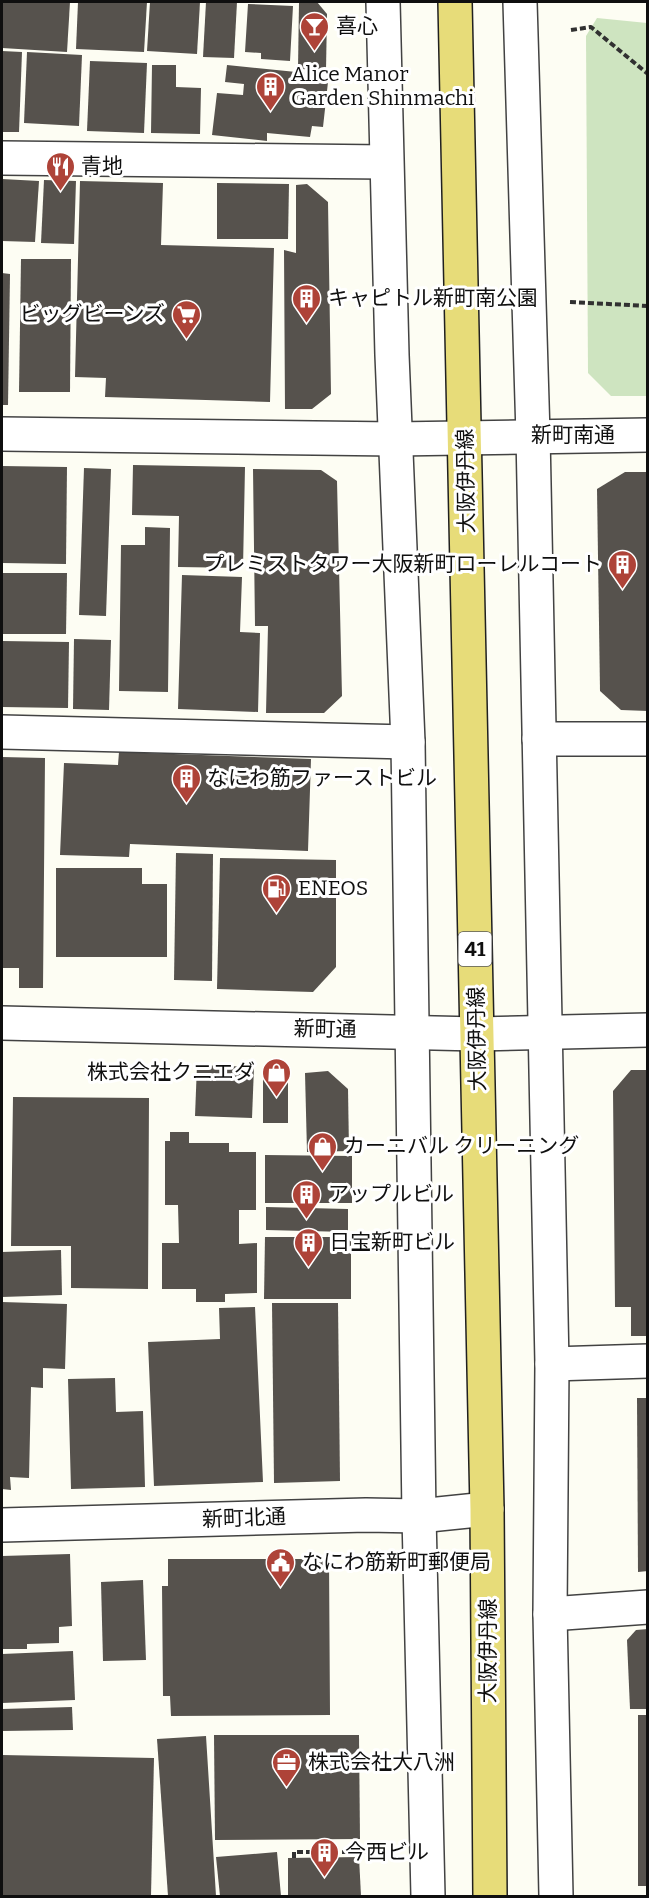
<svg xmlns="http://www.w3.org/2000/svg" width="649" height="1898" font-family="Bitter,'Noto Sans JP',serif">
	<rect width="100%" height="100%" fill="#fdfdf3"/>
	<path fill="#cee4c0" d="M 597,18 L 647,23 L 647,396 L 611,396 L 588,373 L 586,36 Z"/>
	<g fill="#56524d">
		<path d="M 2,2 L 70,2 L 67,52 L 2,48 Z"/>
		<path d="M 78,2 L 147,2 L 144,52 L 76,49 Z"/>
		<path d="M 150,2 L 200,2 L 197,54 L 147,51 Z"/>
		<path d="M 206,2 L 237,2 L 234,58 L 203,57 Z"/>
		<path d="M 299,2 L 317,2 L 327,14 L 326,70 L 298,69 Z"/>
		<path d="M 248,4 L 293,6 L 290,61 L 261,59 L 261,53 L 245,52 Z"/>
		<path d="M 2,51 L 22,52 L 19,132 L 2,132 Z"/>
		<path d="M 27,52 L 82,55 L 79,126 L 24,123 Z"/>
		<path d="M 90,61 L 147,63 L 144,133 L 87,131 Z"/>
		<path d="M 152,65 L 176,65 L 176,87 L 201,88 L 200,134 L 151,133 Z"/>
		<path d="M 227,65 L 316,74 L 316,81 L 328,82 L 323,127 L 312,126 L 310,137 L 267,133 L 267,141 L 212,135 L 217,93 L 243,95 L 244,84 L 225,82 Z"/>
		<path d="M 2,179 L 39,181 L 35,242 L 2,241 Z"/>
		<path d="M 44,180 L 76,181 L 74,244 L 41,243 Z"/>
		<path d="M 80,181 L 163,183 L 161,245 L 274,248 L 270,402 L 105,397 L 106,378 L 75,377 Z"/>
		<path d="M 217,183 L 289,184 L 288,239 L 217,239 Z"/>
		<path d="M 307,184 L 328,202 L 331,394 L 312,409 L 285,409 L 284,250 L 296,253 L 296,185 Z"/>
		<path d="M 21,259 L 71,259 L 70,392 L 19,392 Z"/>
		<path d="M 2,273 L 10,274 L 8,405 L 2,405 Z"/>
		<path d="M 133,465 L 245,467 L 243,568 L 178,567 L 179,516 L 132,515 Z"/>
		<path d="M 2,466 L 67,467 L 66,564 L 2,563 Z"/>
		<path d="M 84,468 L 111,469 L 106,616 L 79,615 Z"/>
		<path d="M 253,469 L 321,470 L 337,481 L 342,696 L 324,713 L 266,713 L 268,626 L 255,626 Z"/>
		<path d="M 625,472 L 648,472 L 648,711 L 621,710 L 600,691 L 597,489 Z"/>
		<path d="M 145,527 L 170,528 L 168,692 L 119,691 L 121,545 L 145,545 Z"/>
		<path d="M 2,573 L 67,573 L 66,634 L 2,634 Z"/>
		<path d="M 182,575 L 242,577 L 240,632 L 260,633 L 258,712 L 178,709 Z"/>
		<path d="M 74,639 L 111,640 L 109,710 L 73,709 Z"/>
		<path d="M 2,641 L 69,642 L 68,708 L 2,707 Z"/>
		<path d="M 119,752 L 311,759 L 308,851 L 130,844 L 129,857 L 60,855 L 64,763 L 118,765 Z"/>
		<path d="M 2,757 L 45,758 L 43,988 L 19,988 L 19,968 L 2,968 Z"/>
		<path d="M 176,853 L 213,854 L 212,981 L 174,980 Z"/>
		<path d="M 220,858 L 336,860 L 336,967 L 313,992 L 217,989 Z"/>
		<path d="M 56,868 L 142,868 L 142,884 L 167,884 L 167,957 L 56,957 Z"/>
		<path d="M 197,1065 L 254,1067 L 252,1118 L 195,1116 Z"/>
		<path d="M 631,1070 L 648,1070 L 648,1336 L 631,1336 L 631,1307 L 615,1307 L 613,1091 Z"/>
		<path d="M 288,1071 L 288,1123 L 263,1123 L 263,1072 Z"/>
		<path d="M 328,1071 L 348,1089 L 349,1151 L 307,1152 L 305,1073 Z"/>
		<path d="M 13,1097 L 149,1098 L 148,1289 L 71,1288 L 71,1246 L 11,1246 Z"/>
		<path d="M 170,1132 L 189,1132 L 189,1143 L 229,1143 L 229,1152 L 256,1152 L 256,1210 L 239,1210 L 239,1244 L 257,1243 L 257,1293 L 225,1294 L 225,1302 L 196,1302 L 196,1289 L 162,1289 L 162,1243 L 179,1243 L 178,1205 L 165,1205 L 165,1141 L 170,1141 Z"/>
		<path d="M 265,1155 L 352,1156 L 352,1203 L 265,1203 Z"/>
		<path d="M 266,1207 L 348,1209 L 348,1232 L 266,1230 Z"/>
		<path d="M 265,1237 L 351,1237 L 351,1299 L 264,1299 Z"/>
		<path d="M 61,1250 L 62,1295 L 2,1297 L 2,1252 Z"/>
		<path d="M 2,1302 L 67,1304 L 65,1369 L 43,1368 L 43,1388 L 31,1387 L 29,1478 L 10,1477 L 11,1490 L 2,1489 Z"/>
		<path d="M 272,1303 L 338,1303 L 340,1481 L 274,1483 Z"/>
		<path d="M 255,1307 L 263,1482 L 154,1486 L 148,1342 L 220,1339 L 219,1308 Z"/>
		<path d="M 115,1378 L 116,1412 L 143,1411 L 145,1487 L 71,1489 L 68,1379 Z"/>
		<path d="M 637,1398 L 648,1398 L 648,1571 L 638,1572 Z"/>
		<path d="M 70,1554 L 72,1626 L 59,1627 L 59,1643 L 27,1644 L 27,1649 L 2,1649 L 2,1556 Z"/>
		<path d="M 168,1559 L 329,1559 L 330,1715 L 171,1716 L 170,1696 L 163,1696 L 162,1586 L 168,1586 Z"/>
		<path d="M 143,1580 L 146,1660 L 103,1661 L 101,1582 Z"/>
		<path d="M 648,1629 L 648,1709 L 630,1709 L 627,1640 L 636,1630 Z"/>
		<path d="M 73,1651 L 75,1700 L 2,1703 L 2,1654 Z"/>
		<path d="M 72,1707 L 73,1730 L 2,1731 L 2,1709 Z"/>
		<rect x="638" y="1715" width="10" height="171"/>
		<path d="M 214,1735 L 359,1735 L 360,1839 L 215,1840 Z"/>
		<path d="M 206,1736 L 216,1896 L 168,1896 L 157,1739 Z"/>
		<path d="M 2,1755 L 154,1758 L 151,1896 L 2,1896 Z"/>
		<path d="M 277,1852 L 281,1896 L 220,1896 L 216,1857 Z"/>
		<path d="M 359,1857 L 361,1896 L 288,1896 L 288,1858 Z"/>
	</g>
	<g fill="none" stroke-linecap="round" stroke-linejoin="round">
		<defs>
			<g id="minor">
				<path d="M 383,2 L 392,355 L 408,742 L 419,1516 L 428,1896"/>
				<path d="M 520,2 L 533,435 L 552,1364 L 550,1614 L 556,1896"/>
				<path d="M 2,158 L 386,162"/>
				<path d="M 2,732 L 408,742"/>
				<path d="M 539,739 L 648,739"/>
				<path d="M 2,1023 L 477,1034 L 648,1030"/>
				<path d="M 552,1364 L 648,1361"/>
				<path d="M 550,1614 L 648,1607"/>
			</g>
			<g id="tertiary">
				<path d="M 2,434 L 395,439 L 648,435"/>
				<path d="M 2,1525 L 366,1515 L 419,1516 L 487,1509"/>
			</g>
			<path id="primary" d="M 455,2 L 487,1509 L 490,1896"/>
		</defs>
		<use href="#minor" stroke="#424242" stroke-width="36"/>
		<use href="#tertiary" stroke="#424242" stroke-width="36"/>
		<use href="#primary" stroke="#202020" stroke-width="36"/>
		<g stroke="#313131" stroke-width="4" stroke-dasharray="6 3" stroke-linecap="butt">
			<path d="M 571,30 L 591,27 L 648,74"/>
			<path d="M 570,302 L 648,306"/>
			<path d="M 294,1858 L 294,1852 L 375,1852"/>
		</g>
		<use href="#minor" stroke="#fff" stroke-width="33"/>
		<use href="#tertiary" stroke="#fff" stroke-width="33"/>
		<use href="#primary" stroke="#e7dc79" stroke-width="33"/>
	</g>
	<defs>
		<symbol id="bar-pin" viewBox="-11 -11 22 30"><path d="M0 17L-7.5 6A9.5 9.5 0 1 1 7.5 6Z" fill="#ae4338" stroke="#fff"/><path d="M-6-5H6L.8 .8V4.5H3.5V6h-7V4.5H-.8V.8Z" fill="#fff"/></symbol>
		<symbol id="building-pin" viewBox="-11 -11 22 30"><path d="M0 17L-7.5 6A9.5 9.5 0 1 1 7.5 6Z" fill="#ae4338" stroke="#fff"/><path d="M-4-6H4V6H1V3H-1V6H-4ZM-2.5-4.3h1.7v1.8h-1.7ZM.8-4.3h1.7v1.8H.8ZM-2.5-1h1.7V.8h-1.7ZM.8-1h1.7V.8H.8Z" fill="#fff"/></symbol>
		<symbol id="restaurant-pin" viewBox="-11 -11 22 30"><path d="M0 17L-7.5 6A9.5 9.5 0 1 1 7.5 6Z" fill="#ae4338" stroke="#fff"/><path d="M-5-6h1v4h1v-4h1v4h1v-4h1v5L-1.5 .5V6h-2V.5L-5-1ZM5-6V6H3V1.5H1.5Q1.5-4 5-6Z" fill="#fff"/></symbol>
		<symbol id="supermarket-pin" viewBox="-11 -11 22 30"><path d="M0 17L-7.5 6A9.5 9.5 0 1 1 7.5 6Z" fill="#ae4338" stroke="#fff"/><path d="M-6-5.5h2.5l.6 2H6L4.5 2H-2.5L-4.4-4H-6ZM-1.5 3.2a1.3 1.3 0 1 0 .1 0ZM3 3.2a1.3 1.3 0 1 0 .1 0Z" fill="#fff"/></symbol>
		<symbol id="fuel-pin" viewBox="-11 -11 22 30"><path d="M0 17L-7.5 6A9.5 9.5 0 1 1 7.5 6Z" fill="#ae4338" stroke="#fff"/><path d="M-5.5-6h7V0h2V4h1.3V-2.5L3-4.5l.8-.8L6-3V5H2.5V1h-1V6h-7ZM-4.2-4.7v3.2H.2V-4.7Z" fill="#fff"/></symbol>
		<symbol id="shop-pin" viewBox="-11 -11 22 30"><path d="M0 17L-7.5 6A9.5 9.5 0 1 1 7.5 6Z" fill="#ae4338" stroke="#fff"/><path d="M-5-2.5h2.3a2.7 3.5 0 0 1 5.4 0H5L5.5 6h-11ZM-1.5-2.5h3a1.5 2.3 0 0 0-3 0Z" fill="#fff"/></symbol>
		<symbol id="civic-pin" viewBox="-11 -11 22 30"><path d="M0 17L-7.5 6A9.5 9.5 0 1 1 7.5 6Z" fill="#ae4338" stroke="#fff"/><path d="M-.6-6.5H3V-4.5H.6V-3L4-1V1h2V6H-6V1h2V-1L-.6-3ZM-1.2 2.5V6h2.4V2.5Z" fill="#fff"/></symbol>
		<symbol id="office-pin" viewBox="-11 -11 22 30"><path d="M0 17L-7.5 6A9.5 9.5 0 1 1 7.5 6Z" fill="#ae4338" stroke="#fff"/><path d="M-6-3h4V-5.5h4V-3h4V5H-6ZM-1-4.5V-3h2v-1.5ZM-6 0V1H6V0Z" fill="#fff"/></symbol>
	</defs>
	<g fill-rule="evenodd">
		<use href="#bar-pin" x="298" y="10" width="33" height="45"/>
		<use href="#building-pin" x="254" y="70" width="33" height="45"/>
		<use href="#restaurant-pin" x="44" y="150" width="33" height="45"/>
		<use href="#building-pin" x="290" y="282" width="33" height="45"/>
		<use href="#supermarket-pin" x="170" y="298" width="33" height="45"/>
		<use href="#building-pin" x="606" y="548" width="33" height="45"/>
		<use href="#building-pin" x="170" y="762" width="33" height="45"/>
		<use href="#fuel-pin" x="260" y="872" width="33" height="45"/>
		<use href="#shop-pin" x="260" y="1056" width="33" height="45"/>
		<use href="#shop-pin" x="306" y="1130" width="33" height="45"/>
		<use href="#building-pin" x="290" y="1178" width="33" height="45"/>
		<use href="#building-pin" x="292" y="1226" width="33" height="45"/>
		<use href="#civic-pin" x="264" y="1546" width="33" height="45"/>
		<use href="#office-pin" x="270" y="1746" width="33" height="45"/>
		<use href="#building-pin" x="308" y="1836" width="33" height="45"/>
	</g>
	<g text-anchor="middle" dominant-baseline="central" stroke-width="6" stroke-linejoin="round" paint-order="stroke">
		<rect fill="#fff" stroke="#575757" stroke-width="1.5" x="458.5" y="932" width="33" height="34" rx="4.5"/>
		<g font-size="20" font-weight="bold" fill="#0f0f0f">
			<text x="475" y="949">41</text>
		</g>
		<g font-size="21" fill="#0f0f0f" stroke="#fff" text-anchor="start">
			<text x="336" y="26">喜心</text>
			<text x="291" y="74">Alice Manor<tspan x="291" dy="24">Garden Shinmachi</tspan></text>
			<text x="81" y="166">青地</text>
			<text x="328" y="298">キャピトル新町南公園</text>
			<text x="165" y="314" text-anchor="end">ビッグビーンズ</text>
			<text x="602" y="564" text-anchor="end">プレミストタワー大阪新町ローレルコート</text>
			<text x="207" y="778">なにわ筋ファーストビル</text>
			<text x="298" y="888">ENEOS</text>
			<text x="255" y="1072" text-anchor="end">株式会社クニエダ</text>
			<text x="344" y="1146">カーニバル クリーニング</text>
			<text x="328" y="1194">アップルビル</text>
			<text x="329" y="1242">日宝新町ビル</text>
			<text x="302" y="1562">なにわ筋新町郵便局</text>
			<text x="308" y="1762">株式会社大八洲</text>
			<text x="345" y="1852">今西ビル</text>
		</g>
		<g font-size="21" fill="#0f0f0f" stroke="#fff">
			<text x="573" y="435">新町南通</text>
			<text transform="translate(466 481) rotate(-91)">大阪伊丹線</text>
			<text transform="translate(325 1029) rotate(1)">新町通</text>
			<text transform="translate(477 1039) rotate(-91)">大阪伊丹線</text>
			<text transform="translate(244 1518) rotate(-2)">新町北通</text>
			<text transform="translate(488 1651) rotate(-90)">大阪伊丹線</text>
		</g>
	</g>
	<rect width="649" height="1898" fill="none" stroke="#0f0f0f" stroke-width="6"/>
</svg>
